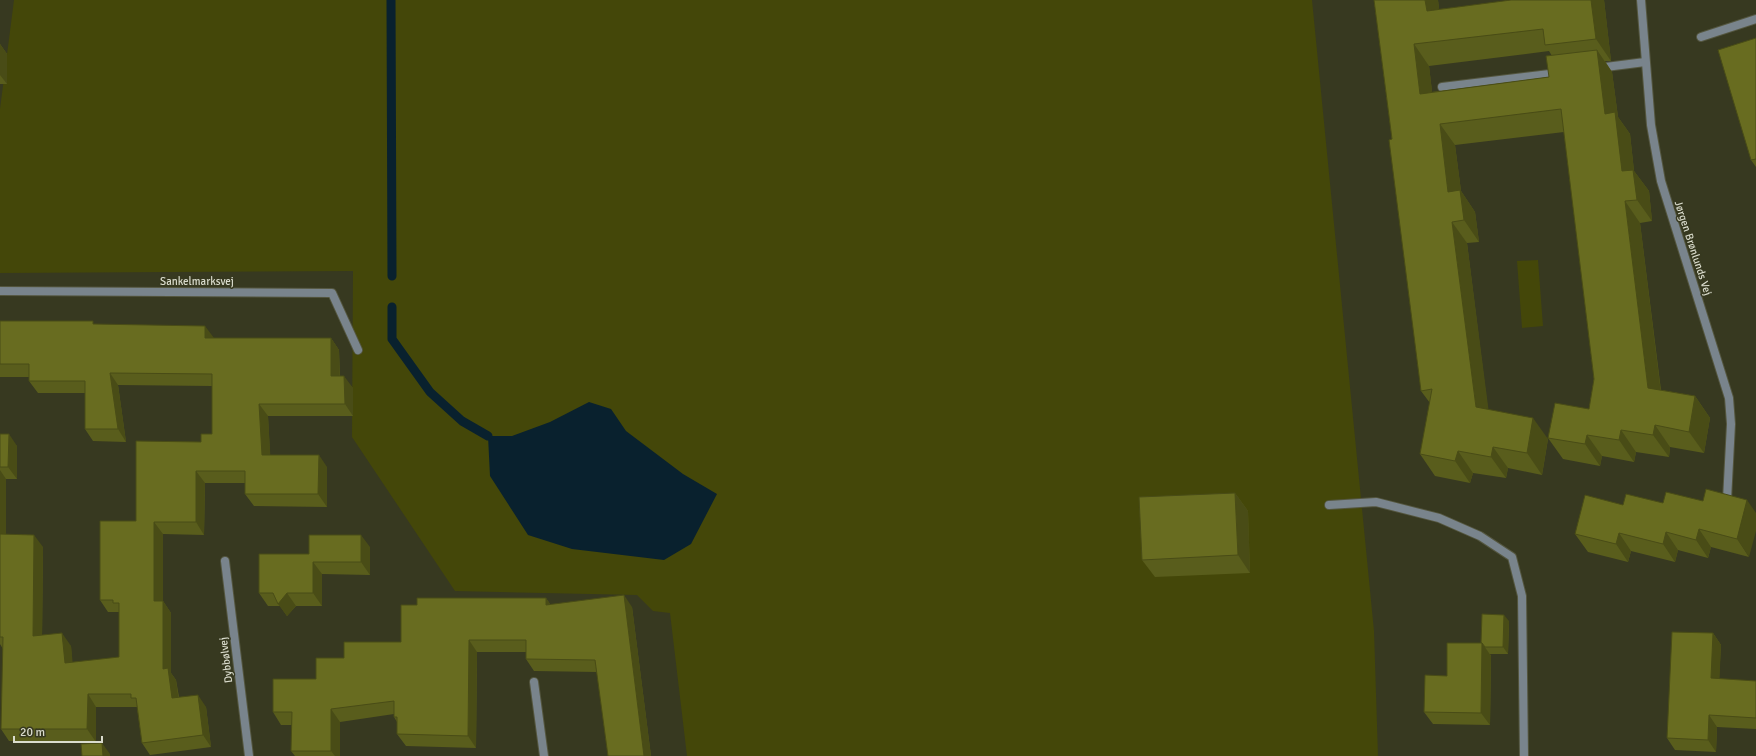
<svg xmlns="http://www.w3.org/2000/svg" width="1756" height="756" font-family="Signika,sans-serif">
	<rect width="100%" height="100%" fill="#373920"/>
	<g fill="#444709">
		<path d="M 14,0 L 1312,0 L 1374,631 L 1378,756 L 687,756 L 670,613 L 653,611 L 637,595 L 455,591 L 352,437 L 353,271 L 0,273 L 0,109 Z"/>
		<path d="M 1538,260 L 1543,326 L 1522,328 L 1517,261 Z"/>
	</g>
	<path fill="#09212e" d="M 589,402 L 611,409 L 626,431 L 683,474 L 717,494 L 691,544 L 664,560 L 572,549 L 528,535 L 490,476 L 488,436 L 512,436 L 550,422 Z"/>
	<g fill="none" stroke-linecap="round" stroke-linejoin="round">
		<g stroke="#09212e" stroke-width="9">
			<path d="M 391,0 L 392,276"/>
			<path d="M 392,307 L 392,339 L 430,392 L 462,421 L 488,436"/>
		</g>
		<defs>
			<g id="lane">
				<path d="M 1598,68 L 1645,62"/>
				<path d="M 1442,87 L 1558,73"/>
				<path d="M 1329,505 L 1376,502 L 1439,518 L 1480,536 L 1512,557 L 1522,596 L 1524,756"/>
			</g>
			<g id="street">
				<path d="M 1641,0 L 1651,125 L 1661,181 L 1729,398 L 1731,424 L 1727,500"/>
				<path d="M 1701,37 L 1756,19"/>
				<path d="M 0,291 L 332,293 L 358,350"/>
				<path d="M 225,561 L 249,756"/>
				<path d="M 534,682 L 544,756"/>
			</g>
		</defs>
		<use href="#lane" stroke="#54563f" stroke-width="10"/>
		<use href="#street" stroke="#54563f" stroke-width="10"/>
		<use href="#lane" stroke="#79848c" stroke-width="8"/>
		<use href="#street" stroke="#79848c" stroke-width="8"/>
	</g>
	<g fill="#595d1c" fill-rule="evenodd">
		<path d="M 1374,0 L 1438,0 L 1439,9 L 1604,0 L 1611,61 L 1605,61 L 1612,72 L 1618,117 L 1630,134 L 1634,171 L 1649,191 L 1652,221 L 1640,223 L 1661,390 L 1695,396 L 1710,418 L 1704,453 L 1670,447 L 1669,457 L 1636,452 L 1634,462 L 1602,456 L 1600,466 L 1563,459 L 1548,438 L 1589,409 L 1594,379 L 1564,132 L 1455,145 L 1461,191 L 1475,212 L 1479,242 L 1467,243 L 1488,410 L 1548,439 L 1542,475 L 1508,468 L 1506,478 L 1473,473 L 1470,483 L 1435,476 L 1420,454 L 1430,403 L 1421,391 L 1392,139 ZM 1549,51 L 1552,56 L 1549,77 L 1432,92 L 1429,66 Z"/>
		<path d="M 1756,38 L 1756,167 L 1751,160 Z"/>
		<path d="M 0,44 L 7,54 L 7,84 L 0,84 Z"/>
		<path d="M 0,321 L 95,324 L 213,338 L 331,338 L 339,350 L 340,376 L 353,388 L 353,416 L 268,416 L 270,455 L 327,467 L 327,507 L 254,506 L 245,494 L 245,483 L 205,483 L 204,535 L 163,534 L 163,601 L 171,613 L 171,673 L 176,680 L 179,697 L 206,707 L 211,747 L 150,755 L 142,743 L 137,707 L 96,707 L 96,742 L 9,741 L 1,729 L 3,649 L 0,644 L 0,434 L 17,446 L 17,479 L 6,479 L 6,535 L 43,547 L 42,635 L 71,646 L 72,663 L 119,657 L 119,612 L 108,612 L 100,600 L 136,521 L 201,442 L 212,434 L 212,386 L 118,385 L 126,442 L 93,441 L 85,429 L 85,393 L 38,393 L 29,381 L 29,377 L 0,377 Z"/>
		<path d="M 1706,489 L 1749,557 L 1711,547 L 1708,558 L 1678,550 L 1675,562 L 1631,551 L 1628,562 L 1588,552 L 1575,534 L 1623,505 L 1703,501 Z"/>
		<path d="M 1235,493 L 1248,511 L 1250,573 L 1155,577 L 1142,560 Z"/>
		<path d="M 370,547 L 370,575 L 322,574 L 322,606 L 296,606 L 287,616 L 280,606 L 268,606 L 259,593 L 309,554 Z"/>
		<path d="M 546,598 L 550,604 L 632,607 L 651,756 L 608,756 L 597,672 L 534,671 L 526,659 L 526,652 L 477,652 L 476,748 L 406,746 L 397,734 L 397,722 L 394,717 L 394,714 L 340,722 L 340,756 L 295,756 L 291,751 L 292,725 L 281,725 L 273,712 L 344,658 L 401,642 L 417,605 Z"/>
		<path d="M 1509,621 L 1508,654 L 1490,654 L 1491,656 L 1490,725 L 1433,724 L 1424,712 L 1447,676 Z"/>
		<path d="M 1713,633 L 1721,645 L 1719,679 L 1756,681 L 1756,729 L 1717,727 L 1716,752 L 1675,750 L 1667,738 Z"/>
	</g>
	<g fill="#494c16">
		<path d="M 1425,0 L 1438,0 L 1442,32 L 1427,11 Z"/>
		<path d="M 1591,0 L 1604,0 L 1611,61 L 1596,39 Z"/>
		<path d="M 0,44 L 7,54 L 7,84 L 0,75 Z"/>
		<path d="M 1414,44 L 1429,66 L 1435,115 L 1420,94 Z"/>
		<path d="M 1597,50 L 1612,72 L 1618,117 L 1630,134 L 1634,171 L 1649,191 L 1652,221 L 1637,200 L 1622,171 L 1605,114 Z"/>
		<path d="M 1440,124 L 1455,145 L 1461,191 L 1475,212 L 1479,242 L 1464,220 L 1448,192 Z"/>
		<path d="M 1625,201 L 1640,223 L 1663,409 L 1648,388 Z"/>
		<path d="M 1452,222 L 1467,243 L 1491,429 L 1476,407 Z"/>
		<path d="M 205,326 L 214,338 L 205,338 Z"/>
		<path d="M 331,338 L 339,350 L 340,388 L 331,376 Z"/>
		<path d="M 110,373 L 118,385 L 126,442 L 118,429 Z"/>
		<path d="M 344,376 L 353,388 L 353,416 L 345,404 Z"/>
		<path d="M 1695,396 L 1710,418 L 1704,453 L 1689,432 Z"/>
		<path d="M 259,404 L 268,416 L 271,467 L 262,455 Z"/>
		<path d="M 1533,418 L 1548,439 L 1542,475 L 1527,453 Z"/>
		<path d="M 1655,425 L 1670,447 L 1669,457 L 1653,435 Z"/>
		<path d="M 1621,430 L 1636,452 L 1634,462 L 1619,440 Z"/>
		<path d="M 9,434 L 17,446 L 17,479 L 8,467 Z"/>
		<path d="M 1587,435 L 1602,456 L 1600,466 L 1585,444 Z"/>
		<path d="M 1493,447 L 1508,468 L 1506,478 L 1491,457 Z"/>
		<path d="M 1458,451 L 1473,473 L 1470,483 L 1455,461 Z"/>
		<path d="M 319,455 L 327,467 L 327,507 L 318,494 Z"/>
		<path d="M 0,470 L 6,479 L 6,547 L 0,538 Z"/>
		<path d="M 196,471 L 205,483 L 204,535 L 196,522 Z"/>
		<path d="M 1235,493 L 1248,511 L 1250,573 L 1238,555 Z"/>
		<path d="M 1747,500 L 1756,513 L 1756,531 L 1749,557 L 1737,539 Z"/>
		<path d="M 154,522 L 163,534 L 163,613 L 154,601 Z"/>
		<path d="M 1699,529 L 1711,547 L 1708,558 L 1696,540 Z"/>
		<path d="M 1666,532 L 1678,550 L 1675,562 L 1663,544 Z"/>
		<path d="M 1619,533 L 1631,551 L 1628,562 L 1616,544 Z"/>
		<path d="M 34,535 L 43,547 L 42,648 L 33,636 Z"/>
		<path d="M 361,535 L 370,547 L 370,575 L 361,562 Z"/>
		<path d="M 313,562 L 322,574 L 322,606 L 313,593 Z"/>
		<path d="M 287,593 L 296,606 L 287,616 L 278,604 Z"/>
		<path d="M 624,595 L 632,607 L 651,756 L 644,756 Z"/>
		<path d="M 546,598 L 555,611 L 546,605 Z"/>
		<path d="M 163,601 L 171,613 L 171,673 L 176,680 L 180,710 L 172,698 L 163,669 Z"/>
		<path d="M 1504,615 L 1509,621 L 1508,654 L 1503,647 Z"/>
		<path d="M 62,633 L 71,646 L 74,676 L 65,663 Z"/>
		<path d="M 1713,633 L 1721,645 L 1719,690 L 1711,678 Z"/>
		<path d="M 469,640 L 477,652 L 476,748 L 468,736 Z"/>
		<path d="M 1482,643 L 1491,656 L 1490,725 L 1481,713 Z"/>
		<path d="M 88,694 L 96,707 L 96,742 L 87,729 Z"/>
		<path d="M 198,695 L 206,707 L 211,747 L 203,735 Z"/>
		<path d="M 331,709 L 340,722 L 340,756 L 335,756 L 331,751 Z"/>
		<path d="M 1709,715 L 1717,727 L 1716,752 L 1708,740 Z"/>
		<path d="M 102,743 L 110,754 L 110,756 L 103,756 Z"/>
	</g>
	<g fill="#686c20" stroke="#494c16">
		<path d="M 1374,0 L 1425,0 L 1427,11 L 1511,0 L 1591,0 L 1596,39 L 1545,45 L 1543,29 L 1414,44 L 1420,94 L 1549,77 L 1546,56 L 1597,50 L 1605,114 L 1615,112 L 1622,171 L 1633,170 L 1637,200 L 1625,201 L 1648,388 L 1695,396 L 1689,432 L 1655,425 L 1653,435 L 1621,430 L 1619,440 L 1587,435 L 1585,444 L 1548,438 L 1555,403 L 1589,409 L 1594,379 L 1561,109 L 1440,124 L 1448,192 L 1460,190 L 1464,220 L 1452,222 L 1476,407 L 1533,418 L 1527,453 L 1493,447 L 1491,457 L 1458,451 L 1455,461 L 1420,454 L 1432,389 L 1421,391 L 1389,140 L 1392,139 Z"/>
		<path d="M 1756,38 L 1756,159 L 1751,160 L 1718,50 Z"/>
		<path d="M 0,321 L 93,321 L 93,324 L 205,326 L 205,338 L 331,338 L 331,376 L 344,376 L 345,404 L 259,404 L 262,455 L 319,455 L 318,494 L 245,494 L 245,471 L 196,471 L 196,522 L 154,522 L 154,601 L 163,601 L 163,669 L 168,668 L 172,698 L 198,695 L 203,735 L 142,743 L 136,698 L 131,698 L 131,694 L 88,694 L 87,729 L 1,729 L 3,637 L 0,637 L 0,534 L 34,535 L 33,636 L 62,633 L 65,663 L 119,657 L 119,603 L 113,603 L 113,600 L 100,600 L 100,521 L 136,521 L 136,441 L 201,442 L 201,434 L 212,434 L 212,374 L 110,373 L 118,429 L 85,429 L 85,381 L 29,381 L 29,364 L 0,364 Z"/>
		<path d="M 0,434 L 9,434 L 8,467 L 0,467 Z"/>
		<path d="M 1706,489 L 1747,500 L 1737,539 L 1699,529 L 1696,540 L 1666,532 L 1663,544 L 1619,533 L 1616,544 L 1575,534 L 1585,495 L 1623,505 L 1626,494 L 1663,503 L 1666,492 L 1703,501 Z"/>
		<path d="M 1235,493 L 1238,555 L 1142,560 L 1139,497 Z"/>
		<path d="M 309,535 L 361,535 L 361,562 L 313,562 L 313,593 L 287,593 L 278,604 L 273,593 L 259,593 L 259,554 L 309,554 Z"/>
		<path d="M 624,595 L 644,756 L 608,756 L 595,660 L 526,659 L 526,640 L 469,640 L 468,736 L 397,734 L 397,717 L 394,717 L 394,701 L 331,709 L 331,751 L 291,751 L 292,712 L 273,712 L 273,679 L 316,679 L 316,658 L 344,658 L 344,642 L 401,642 L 401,605 L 417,605 L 417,598 L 546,598 L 546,605 Z"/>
		<path d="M 1482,614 L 1504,615 L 1503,647 L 1485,647 L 1482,643 L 1481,643 Z"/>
		<path d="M 1672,632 L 1713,633 L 1711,678 L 1756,681 L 1756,718 L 1709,715 L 1708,740 L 1667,738 Z"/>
		<path d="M 1447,643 L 1482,643 L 1481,713 L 1424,712 L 1425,675 L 1447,676 Z"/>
		<path d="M 102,743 L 103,756 L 82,756 L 81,744 Z"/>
	</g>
	<g text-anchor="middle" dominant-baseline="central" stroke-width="3" stroke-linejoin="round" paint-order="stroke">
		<g font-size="11" fill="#dadccd" stroke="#373920">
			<text transform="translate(1693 248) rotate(72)">Jørgen Brønlunds Vej</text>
			<text x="197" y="281">Sankelmarksvej</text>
			<text transform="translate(226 660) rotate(-97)">Dybbølvej</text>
		</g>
	</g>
	<path d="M14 736v6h88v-6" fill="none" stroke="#dadccd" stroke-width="2"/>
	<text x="20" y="736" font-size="12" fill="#dadccd" stroke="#373920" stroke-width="3" paint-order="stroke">20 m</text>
</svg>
